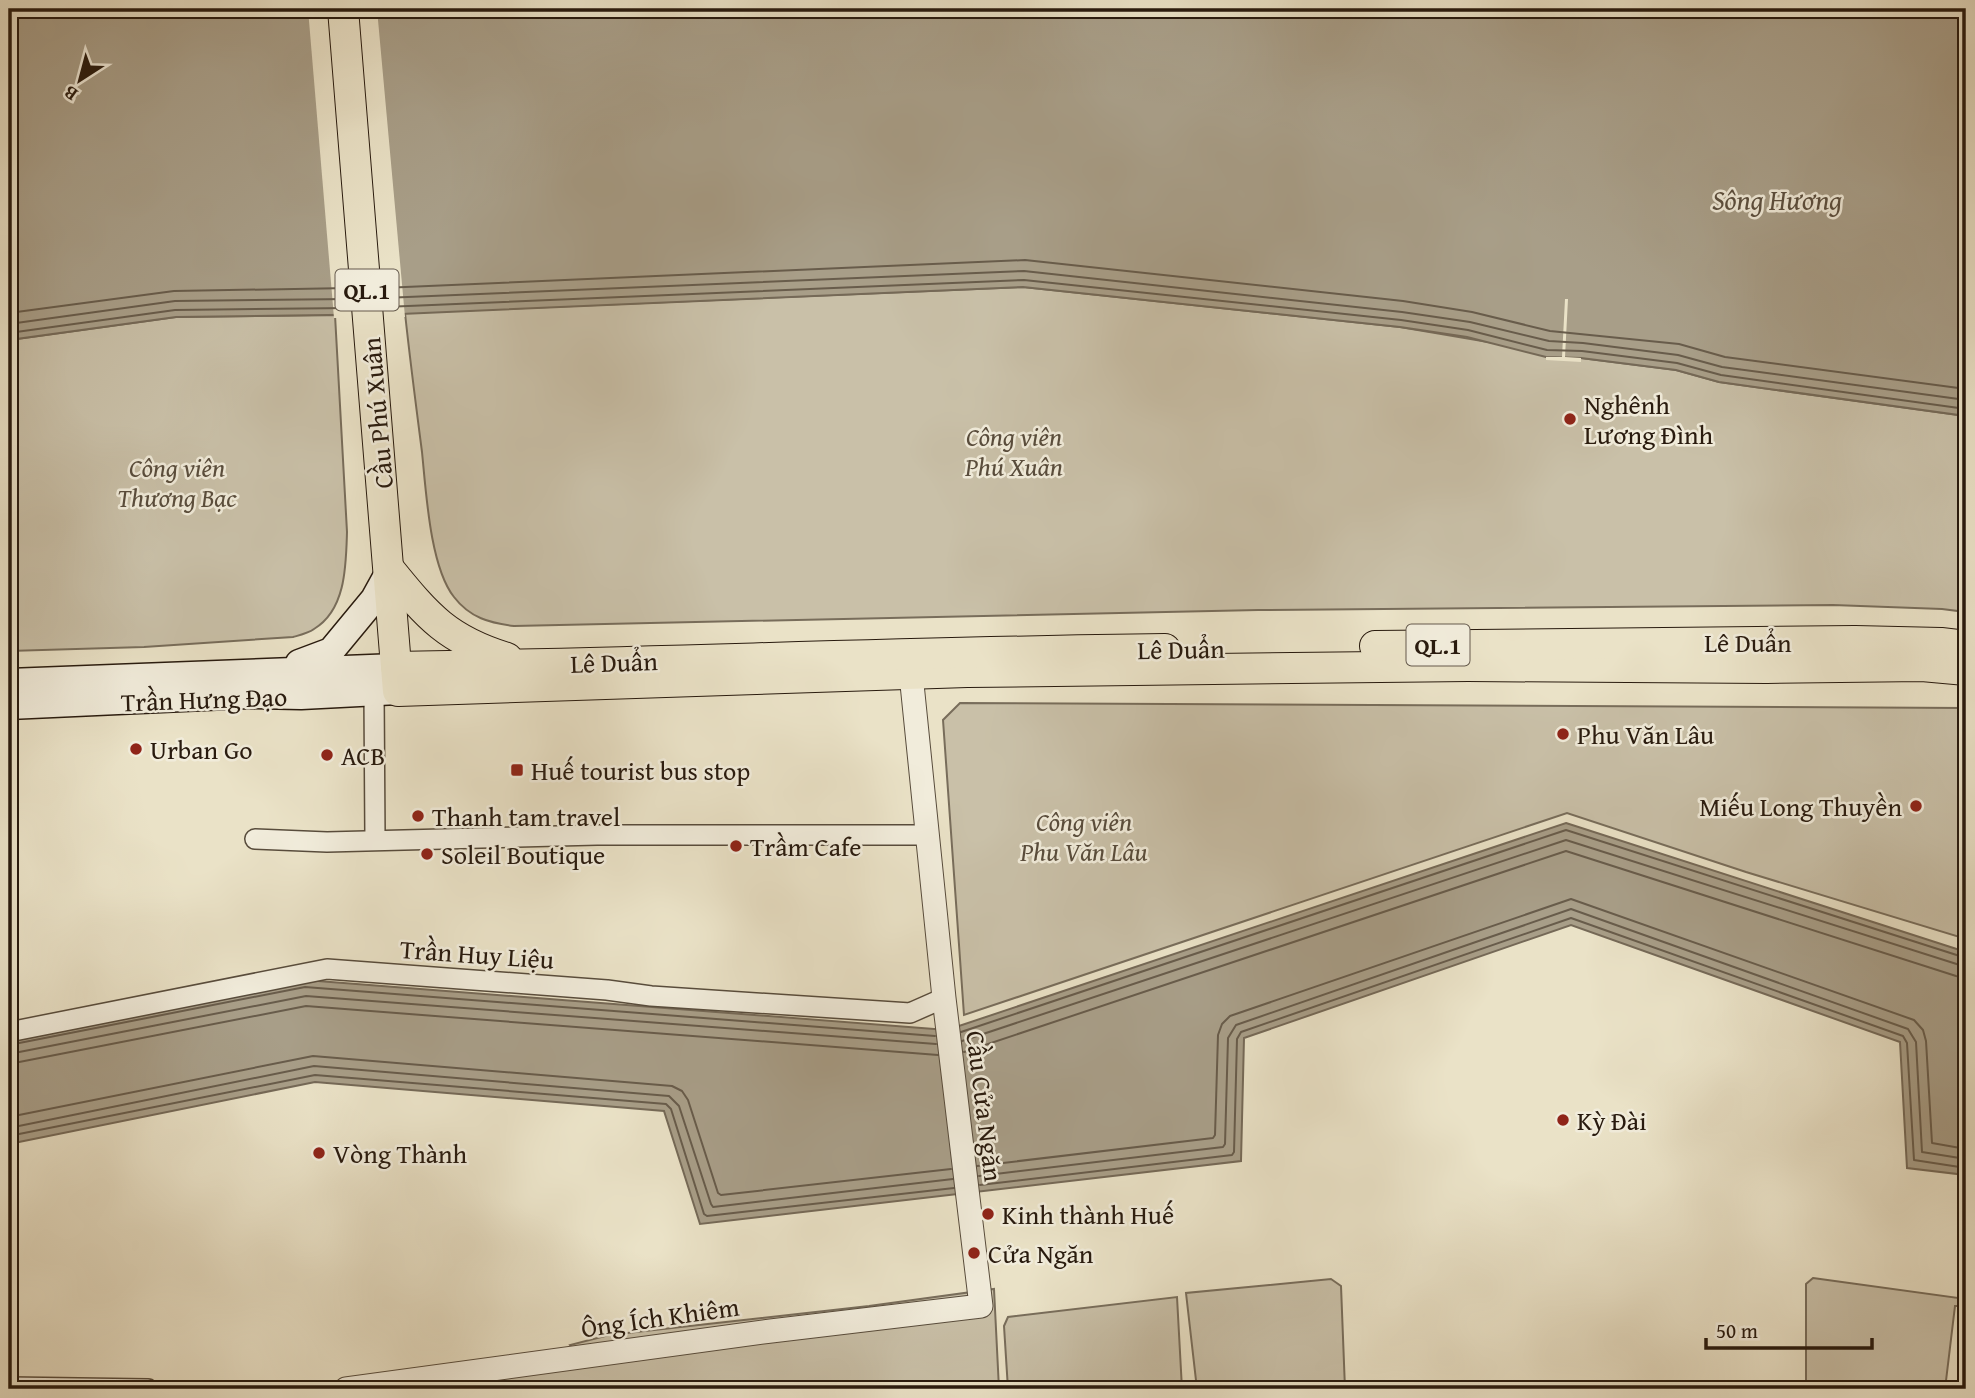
<svg xmlns="http://www.w3.org/2000/svg" width="1975" height="1398" font-family="'Gentium Book Plus',serif">
	<rect width="100%" height="100%" fill="#eae2c7"/>
	<filter id="stains"><feTurbulence type="fractalNoise" baseFrequency=".00286" numOctaves="4"/><feColorMatrix values="0 0 0 0 .2 0 0 0 0 .09 0 0 0 0 .02 0 0 0 .5 -.17"/></filter>
	<radialGradient id="worn" r=".72"><stop offset=".6" stop-color="#630" stop-opacity="0"/><stop offset="1" stop-color="#630" stop-opacity=".3"/></radialGradient>
	<g fill="#c9c0a8" stroke="#786d5b" stroke-width="2">
		<path d="M 1023,287 L 1400,327 L 1581,358 L 1676,370 L 1719,382 L 1966,416 L 1966,612 L 1942,609 L 1833,605 L 1258,610 L 514,626 C 490,623 470,618 454,597 C 430,567 426,491 422,452 C 416,406 410,360 405,313 Z"/>
		<path d="M 335,315 L 347,532 C 346,565 346,610 314,629 C 309,633 300,635 293,637 L 144,647 L 9,651 L 9,340 L 176,317 Z"/>
		<path d="M 960,703 L 1966,708 L 1966,939 L 1746,872 L 1567,813 L 964,1015 L 943,720 Z"/>
		<path d="M 1813,1278 L 1966,1299 L 1966,1306 L 1955,1306 L 1945,1389 L 1806,1389 L 1806,1284 Z"/>
		<path d="M 1331,1279 L 1341,1286 L 1345,1389 L 1197,1389 L 1186,1293 Z"/>
		<path d="M 994,1289 L 999,1389 L 409,1389 L 582,1362 L 570,1345 L 609,1335 L 869,1306 Z"/>
		<path d="M 1177,1297 L 1182,1389 L 1008,1389 L 1004,1326 L 1008,1317 Z"/>
	</g>
	<g fill="#a89e88" stroke="#756957" stroke-width="2">
		<path d="M 9,9 L 1966,9 L 1966,416 L 1719,382 L 1676,370 L 1581,358 L 1546,357 L 1467,337 L 1400,327 L 1023,287 L 401,314 L 176,317 L 9,340 Z"/>
		<path d="M 1566,823 L 1966,952 L 1966,1175 L 1907,1168 L 1900,1042 L 1571,925 L 1244,1038 L 1241,1161 L 700,1224 L 664,1111 L 315,1082 L 9,1144 L 9,1038 L 305,980 L 947,1030 Z"/>
	</g>
	<g fill="#eae2c7">
		<path d="M 308,9 L 377,9 L 405,317 L 334,318 Z"/>
		<path d="M 1565,299 L 1568,299 L 1565,357 L 1581,358 L 1581,362 L 1546,360 L 1546,357 L 1562,357 Z"/>
	</g>
	<g fill="none" stroke-linecap="round" stroke-linejoin="round">
		<g stroke="#685c4b" stroke-width="2">
			<path d="M 382,288 L 1025,260 L 1403,301 L 1472,312 L 1550,331 L 1679,344 L 1725,357 L 1966,389"/>
			<path d="M 383,298 L 1024,271 L 1402,312 L 1470,322 L 1549,341 L 1583,343 L 1678,355 L 1722,367 L 1966,400"/>
			<path d="M 384,307 L 1024,280 L 1401,320 L 1468,330 L 1547,350 L 1582,351 L 1677,363 L 1721,375 L 1966,409"/>
			<path d="M 9,313 L 174,291 L 349,288"/>
			<path d="M 9,324 L 175,301 L 350,299"/>
			<path d="M 9,333 L 175,310 L 350,308"/>
			<path d="M 961,1032 L 1566,830 L 1966,958"/>
			<path d="M 962,1041 L 1566,840 L 1966,967"/>
			<path d="M 9,1045 L 305,987 L 935,1036"/>
			<path d="M 964,1052 L 1566,851 L 1956,976 L 1966,978"/>
			<path d="M 9,1054 L 306,996 L 936,1044"/>
			<path d="M 9,1064 L 306,1006 L 938,1055"/>
			<path d="M 9,1117 L 313,1056 L 672,1086 L 682,1091 L 688,1100 L 718,1193 L 721,1195 L 951,1169"/>
			<path d="M 9,1128 L 314,1066 L 669,1096 L 679,1106 L 711,1204 L 713,1207 L 953,1179"/>
			<path d="M 9,1136 L 315,1075 L 666,1104 L 671,1109 L 704,1214 L 707,1216 L 954,1188"/>
			<path d="M 977,1166 L 1213,1138 L 1215,1135 L 1218,1035 L 1222,1024 L 1230,1016 L 1571,899 L 1914,1020 L 1923,1030 L 1926,1041 L 1932,1143 L 1966,1149"/>
			<path d="M 979,1176 L 1223,1147 L 1225,1144 L 1228,1038 L 1236,1025 L 1571,909 L 1908,1029 L 1916,1042 L 1922,1152 L 1966,1159"/>
			<path d="M 980,1185 L 1232,1155 L 1234,1152 L 1237,1039 L 1241,1032 L 1571,918 L 1903,1036 L 1907,1043 L 1914,1160 L 1966,1168"/>
		</g>
		<defs>
			<g id="minor">
				<path d="M 374,693 L 375,839"/>
				<path d="M 255,839 L 327,842 L 597,835 L 927,835"/>
				<path d="M 9,1032 L 327,969 L 607,990 L 651,996 L 910,1013 L 944,998"/>
				<path d="M 9,1387 L 148,1389"/>
			</g>
			<path id="tertiary" d="M 346,1389 L 771,1331 L 981,1306 L 944,998 L 911,674"/>
			<g id="secondary">
				<path d="M 299,663 L 331,651 L 374,599 L 390,570"/>
				<path d="M 9,682 L 396,667"/>
				<path d="M 9,706 L 249,695 L 301,696 L 398,691"/>
			</g>
			<g id="primary">
				<path d="M 343,9 L 398,691 L 967,672 L 1468,666 L 1767,668 L 1922,666 L 1966,670"/>
				<path d="M 390,570 C 428,617 448,640 507,658"/>
				<path d="M 1375,646 L 1855,641 L 1941,643 L 1966,646"/>
				<path d="M 396,667 C 652,663 908,652 1165,649"/>
			</g>
		</defs>
		<use href="#minor" stroke="#584c3c" stroke-width="22"/>
		<use href="#tertiary" stroke="#584c3c" stroke-width="25"/>
		<use href="#secondary" stroke="#281a0e" stroke-width="29"/>
		<use href="#primary" stroke="#281a0e" stroke-width="32"/>
		<use href="#minor" stroke="#f1ecdb" stroke-width="19"/>
		<use href="#tertiary" stroke="#f1ecdb" stroke-width="23"/>
		<use href="#secondary" stroke="#f1ecdb" stroke-width="26"/>
		<use href="#primary" stroke="#eae2c7" stroke-width="30"/>
	</g>
	<g fill="#8f2418" stroke="#f1ecdb" stroke-width="2.5">
		<circle cx="1570" cy="419" r="7"/>
		<circle cx="1563" cy="734" r="7"/>
		<circle cx="136" cy="749" r="7"/>
		<circle cx="327" cy="755" r="7"/>
		<rect x="510" y="763" width="14" height="14" rx="3.5"/>
		<circle cx="1916" cy="806" r="7"/>
		<circle cx="418" cy="816" r="7"/>
		<circle cx="736" cy="846" r="7"/>
		<circle cx="427" cy="854" r="7"/>
		<circle cx="1563" cy="1120" r="7"/>
		<circle cx="319" cy="1153" r="7"/>
		<circle cx="988" cy="1214" r="7"/>
		<circle cx="974" cy="1253" r="7"/>
	</g>
	<g text-anchor="middle" dominant-baseline="central" stroke-width="5" stroke-linejoin="round" paint-order="stroke">
		<g fill="#f1ecdb" stroke="#64594c" stroke-width="2">
			<rect x="335.5" y="269.5" width="63" height="41" rx="5"/>
			<rect x="1406.5" y="624.5" width="63" height="41" rx="5"/>
		</g>
		<g font-size="24" font-weight="bold" fill="#281a0e">
			<text x="367" y="290">QL.1</text>
			<text x="1438" y="645">QL.1</text>
		</g>
		<g font-size="26" fill="#281a0e" stroke="#f1ecdb" text-anchor="start">
			<text x="1584" y="404">Nghênh<tspan x="1584" dy="30">Lương Đình</tspan></text>
			<text x="1577" y="734">Phu Văn Lâu</text>
			<text x="150" y="749">Urban Go</text>
			<text x="341" y="755">ACB</text>
			<text x="531" y="770">Huế tourist bus stop</text>
			<text x="1902" y="806" text-anchor="end">Miếu Long Thuyền</text>
			<text x="432" y="816">Thanh tam travel</text>
			<text x="750" y="846">Trầm Cafe</text>
			<text x="441" y="854">Soleil Boutique</text>
			<text x="1577" y="1120">Kỳ Đài</text>
			<text x="333" y="1153">Vòng Thành</text>
			<text x="1002" y="1214">Kinh thành Huế</text>
			<text x="988" y="1253">Cửa Ngăn</text>
		</g>
		<g font-size="26" fill="#281a0e" stroke="#f1ecdb">
			<text transform="translate(377 413) rotate(-95)">Cầu Phú Xuân</text>
			<text x="1748" y="642">Lê Duẩn</text>
			<text transform="translate(1181 649) rotate(-1)">Lê Duẩn</text>
			<text transform="translate(614 662) rotate(-2)">Lê Duẩn</text>
			<text transform="translate(204 699) rotate(-2)">Trần Hưng Đạo</text>
			<text transform="translate(477 954) rotate(4)">Trần Huy Liệu</text>
			<text transform="translate(985 1106) rotate(83)">Cầu Cửa Ngăn</text>
			<text transform="translate(660 1317) rotate(-8)">Ông Ích Khiêm</text>
		</g>
		<g font-size="26" font-style="italic" fill="#584c3c" stroke="#f1ecdb">
			<text x="1014" y="436">Công viên<tspan x="1014" dy="30">Phú Xuân</tspan></text>
			<text x="177" y="467">Công viên<tspan x="177" dy="30">Thương Bạc</tspan></text>
			<text x="1084" y="821">Công viên<tspan x="1084" dy="30">Phu Văn Lâu</tspan></text>
		</g>
		<g font-size="28" font-style="italic" fill="#5b4f3f" stroke="#f1ecdb">
			<text x="1777" y="199">Sông Hương</text>
		</g>
	</g>
	<rect width="1975" height="1398" fill="none" stroke="#eae2c7" stroke-width="35"/>
	<rect x="10" y="10" width="1954" height="1377" fill="none" stroke="#281a0e" stroke-width="3.5"/>
	<rect x="18" y="18" width="1940" height="1363" fill="none" stroke="#281a0e" stroke-width="2"/>
	<g transform="translate(80 80) rotate(216)" stroke="#f1ecdb" stroke-width="5" paint-order="stroke">
	<path d="M0-5L12 26L0 18L-12 26Z" fill="#281a0e"/>
	<text y="-10" font-size="19" font-weight="bold" text-anchor="middle" fill="#281a0e">B</text>
	</g>
	<path d="M1706 1338v10h166v-10" fill="none" stroke="#281a0e" stroke-width="3.5"/>
	<text x="1716" y="1338" font-size="21" fill="#281a0e" stroke="#f1ecdb" stroke-width="5" paint-order="stroke">50 m</text>
	<rect width="100%" height="100%" filter="url(#stains)"/>
	<rect width="100%" height="100%" fill="url(#worn)"/>
</svg>
